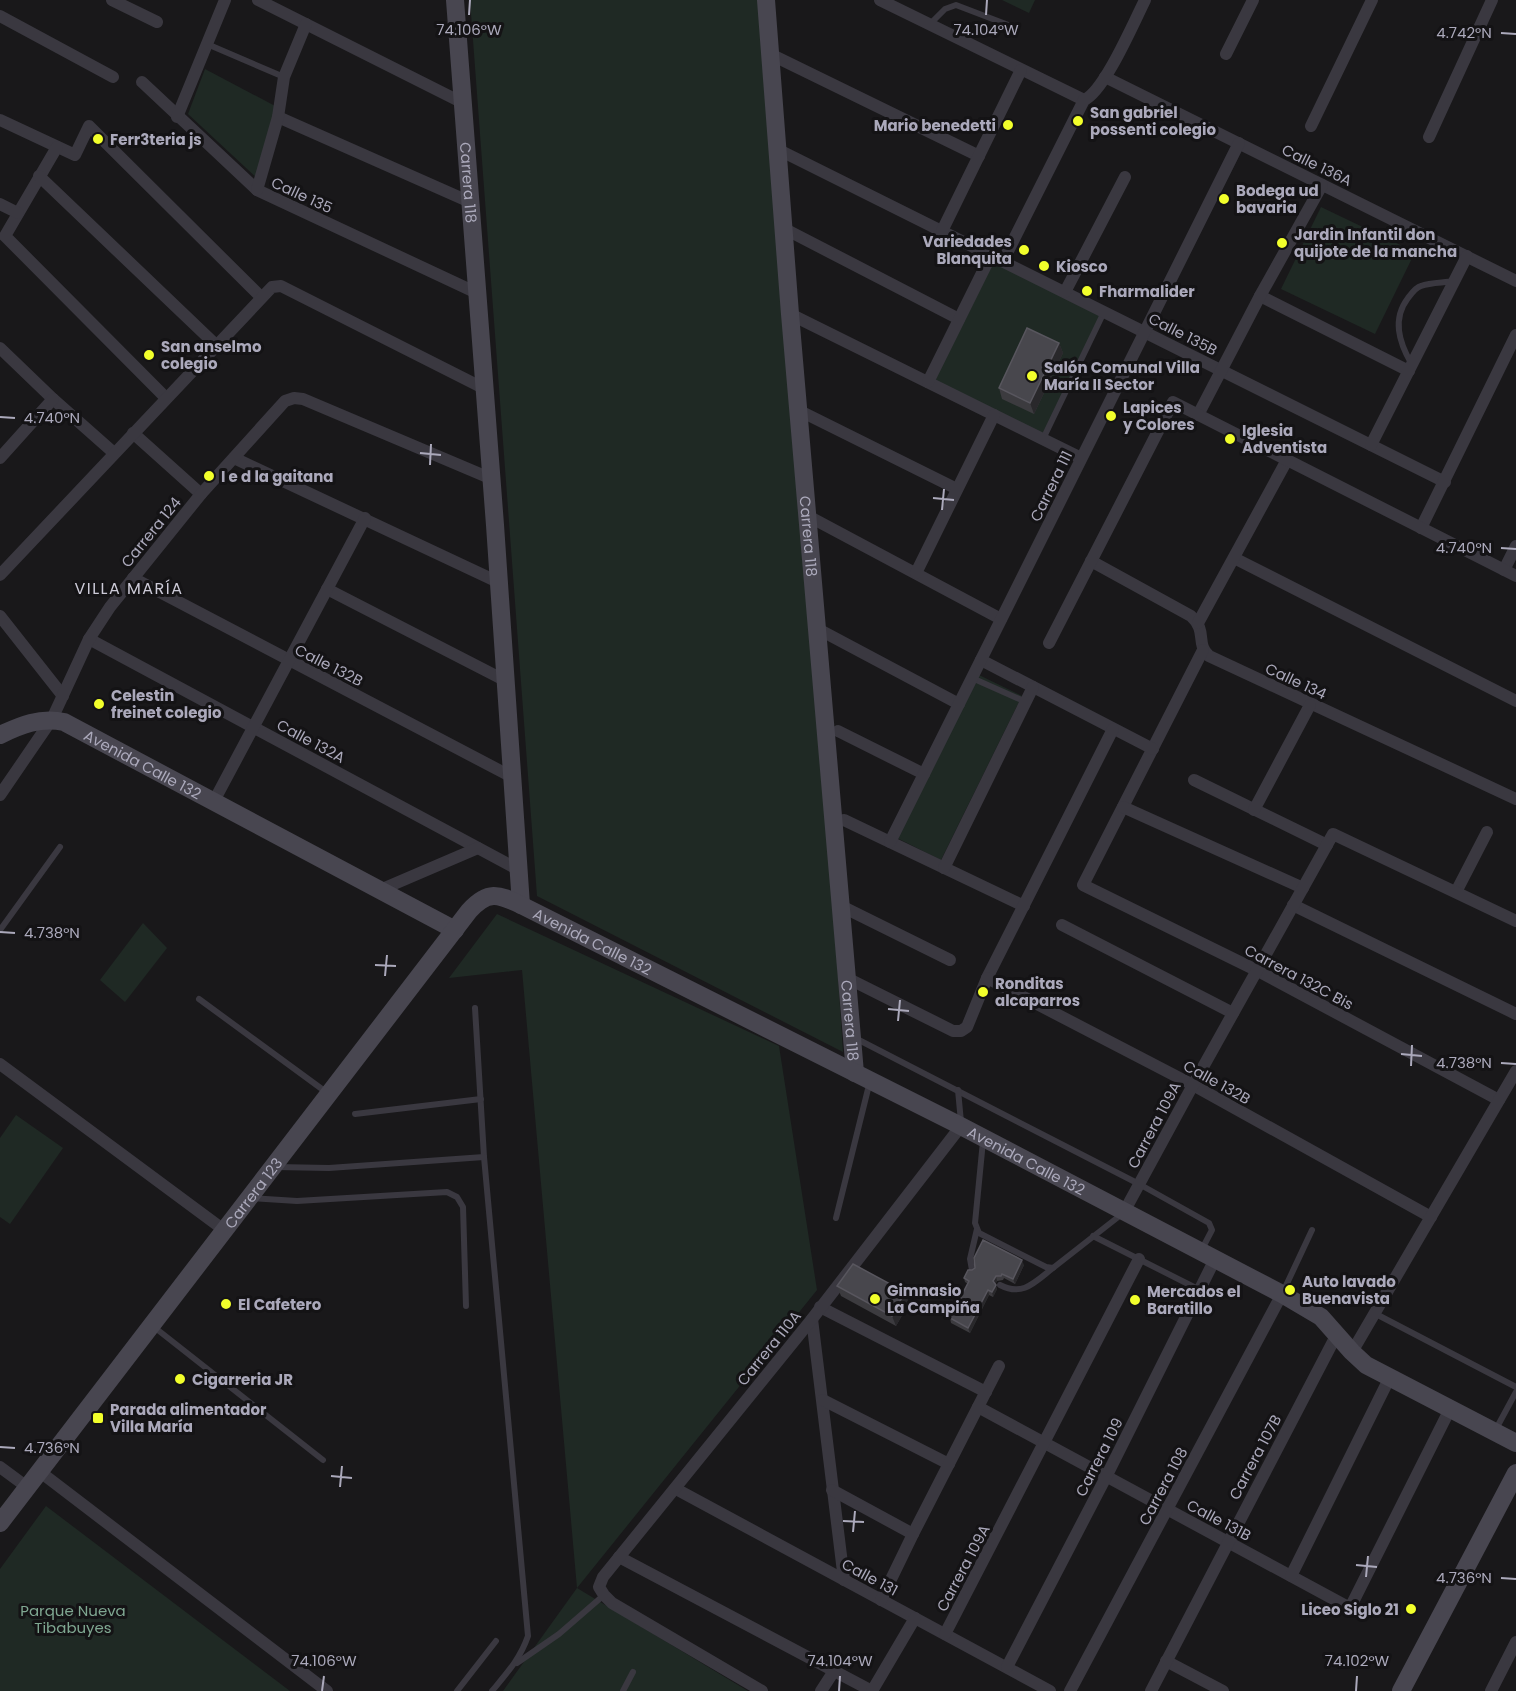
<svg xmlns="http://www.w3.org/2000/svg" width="1516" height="1691" font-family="Poppins,sans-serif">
	<rect width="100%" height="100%" fill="#19181a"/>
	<g fill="#1f2924">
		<path d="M 470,0 L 759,0 L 833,900 L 843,1052 L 537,896 Z"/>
		<path d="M 1002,0 L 1035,0 L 1029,13 Z"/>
		<path d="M 205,69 L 277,107 L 258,179 L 188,114 Z"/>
		<path d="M 1321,207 L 1415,252 L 1375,334 L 1281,289 Z"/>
		<path d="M 991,255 L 1104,311 L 1043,439 L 928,382 Z"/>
		<path d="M 979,675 L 1022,696 L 941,860 L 897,838 Z"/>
		<path d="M 497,914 L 779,1046 L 817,1290 L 577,1588 L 748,1691 L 503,1691 L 577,1588 L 522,970 L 449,978 Z"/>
		<path d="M 143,923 L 167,948 L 125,1002 L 100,980 Z"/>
		<path d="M 16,1115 L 63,1148 L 10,1224 L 0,1217 L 0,1138 Z"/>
		<path d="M 46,1506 L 290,1691 L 0,1691 L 0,1569 Z"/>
	</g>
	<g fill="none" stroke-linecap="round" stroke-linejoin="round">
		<g stroke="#3a3840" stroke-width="6">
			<path d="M 930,24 L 945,9 L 956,5 L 1011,26"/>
			<path d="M 207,44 L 284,77"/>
			<path d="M 1411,363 C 1399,342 1392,319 1408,298 C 1411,294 1416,287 1421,286 C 1431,282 1443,283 1454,281"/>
			<path d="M 1043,439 L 1104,312"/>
			<path d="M 972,678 L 1026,702"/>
			<path d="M 0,930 L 60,847"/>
			<path d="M 199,999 L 326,1092"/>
			<path d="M 475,1008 L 484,1157 L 528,1636 C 520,1659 507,1673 492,1691"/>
			<path d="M 855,1038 L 1139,1184 L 1209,1223 L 1212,1230 L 1201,1251"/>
			<path d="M 958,1090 L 961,1122"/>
			<path d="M 355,1114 L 481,1099"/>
			<path d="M 983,1141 L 975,1223 L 979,1233 L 1046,1267 L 1053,1268 L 1122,1214"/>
			<path d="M 276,1167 L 329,1168 L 484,1157"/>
			<path d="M 252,1198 L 297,1201 L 447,1192 L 457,1197 L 463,1207 L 466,1306"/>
			<path d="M 836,1218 L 870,1081"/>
			<path d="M 1093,1236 L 1200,1290"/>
			<path d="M 972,1270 L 970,1259 L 977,1229"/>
			<path d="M 1000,1285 C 1023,1297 1035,1282 1053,1268"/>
			<path d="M 1283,1292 L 1312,1230"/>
			<path d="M 1374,1313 L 1516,1387"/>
			<path d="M 154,1327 L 323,1460"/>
			<path d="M 1496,1429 L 1516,1392"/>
			<path d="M 517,1663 L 559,1634 L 604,1595"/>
			<path d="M 457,1691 L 496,1641"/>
			<path d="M 623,1691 L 633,1672"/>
		</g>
		<g stroke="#3a3840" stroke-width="12">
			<path d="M 112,0 L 157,22"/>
			<path d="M 258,0 L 463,103"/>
			<path d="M 880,0 L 1084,100"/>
			<path d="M 0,16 L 113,77"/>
			<path d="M 770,54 L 979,156"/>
			<path d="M 1226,54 L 1253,0"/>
			<path d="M 1105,77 L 1516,281"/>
			<path d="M 142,82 L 257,190 L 477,293"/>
			<path d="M 177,117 L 225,0"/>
			<path d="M 278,117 L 470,202"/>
			<path d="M 0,120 L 75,155 L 89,126 L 261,297"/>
			<path d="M 1311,126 L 1372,0"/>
			<path d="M 1429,137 L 1492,0"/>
			<path d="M 57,147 L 5,236 L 166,398"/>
			<path d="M 777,149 L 1445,482"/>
			<path d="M 39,176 L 216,345"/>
			<path d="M 257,190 L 278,117 L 284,77 L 306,24"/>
			<path d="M 0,204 L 18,213"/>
			<path d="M 783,228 L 959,319"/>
			<path d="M 942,231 L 1021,70"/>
			<path d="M 1003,261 L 1084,100 C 1104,92 1134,22 1145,0"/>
			<path d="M 1065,292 L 1125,177"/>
			<path d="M 1260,296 L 1409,371"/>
			<path d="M 790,314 L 1081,458"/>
			<path d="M 0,348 L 53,399 L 114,453"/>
			<path d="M 928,382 L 991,255"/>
			<path d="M 798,410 L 957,489"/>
			<path d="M 1198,415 L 1260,296 L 1322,185"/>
			<path d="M 133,433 L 201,494"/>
			<path d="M 1371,445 L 1467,256"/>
			<path d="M 0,458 L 53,399"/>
			<path d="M 234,458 L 498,582"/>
			<path d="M 808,516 L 1001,619"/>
			<path d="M 1421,528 L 1516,335"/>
			<path d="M 1234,558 L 1516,701"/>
			<path d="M 1091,561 L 1191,616 C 1208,632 1195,643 1209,656 L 1516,799"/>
			<path d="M 1504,570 L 1516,546"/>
			<path d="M 916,573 L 994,415"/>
			<path d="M 0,575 L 272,287 L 281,286 L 485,389"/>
			<path d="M 133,578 L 512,777"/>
			<path d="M 327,589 L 506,681"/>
			<path d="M 0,616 L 63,696"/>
			<path d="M 1198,623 L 1287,460"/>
			<path d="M 818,629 L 959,704"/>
			<path d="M 89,639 L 519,870"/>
			<path d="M 1049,643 L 1173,402 L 1516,576"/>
			<path d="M 1203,650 L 1083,885 L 1258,971 L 1499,1100"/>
			<path d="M 981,660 L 1153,749"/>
			<path d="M 838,731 L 924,774"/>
			<path d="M 1194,780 L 1327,845"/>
			<path d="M 0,795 L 52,719 L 89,639 L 110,607 L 201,494 L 285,401 L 294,398 L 303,399 L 492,479"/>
			<path d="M 214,801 L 365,518"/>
			<path d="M 1123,807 L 1303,888"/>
			<path d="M 1254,810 L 1310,705"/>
			<path d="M 844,820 L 1024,906"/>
			<path d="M 890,842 L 1239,143"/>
			<path d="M 944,868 L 1033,687"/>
			<path d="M 380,890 L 478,848"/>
			<path d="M 1456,892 L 1487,832"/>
			<path d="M 1293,905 L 1516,1014"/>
			<path d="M 841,906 L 950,960"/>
			<path d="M 1062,925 L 1233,1013"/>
			<path d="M 847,978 L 953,1031 L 961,1031 L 967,1027 L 987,978 L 1113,729"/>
			<path d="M 987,978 L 1193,1085 L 1431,1217"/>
			<path d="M 0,1064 L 224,1230"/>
			<path d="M 1124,1212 L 1193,1085 L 1333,834 L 1516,921"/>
			<path d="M 820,1307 L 986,1392"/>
			<path d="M 812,1319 L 844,1580"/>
			<path d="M 1352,1352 L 1516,1071"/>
			<path d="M 823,1400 L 949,1464"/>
			<path d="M 978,1407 L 1350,1608 L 1450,1409"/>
			<path d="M 0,1467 L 27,1487"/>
			<path d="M 39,1471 L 327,1691"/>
			<path d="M 676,1489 L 1050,1691"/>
			<path d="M 832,1490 L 913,1534"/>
			<path d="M 619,1557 L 872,1691"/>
			<path d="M 1291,1576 L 1390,1377"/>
			<path d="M 881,1600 L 913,1534 L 999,1366"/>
			<path d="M 945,1634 L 1139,1259"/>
			<path d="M 1166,1661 L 1223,1691"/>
			<path d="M 1007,1667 L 1106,1477 L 1215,1259"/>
			<path d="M 762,1691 L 612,1603 L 604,1595 L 599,1587 L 603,1577 L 812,1319 L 961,1126"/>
			<path d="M 821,1691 L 834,1671"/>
			<path d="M 872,1691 L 915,1618"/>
			<path d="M 1070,1691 L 1282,1294"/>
			<path d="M 1151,1691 L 1337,1334"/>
			<path d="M 1491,1691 L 1516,1642"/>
		</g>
		<g stroke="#484650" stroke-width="18">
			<path id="s1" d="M 455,0 L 495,525 L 521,905"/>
			<path id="s2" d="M 766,0 L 790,314 L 855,1073"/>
			<path id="s3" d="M 0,735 C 21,725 40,717 64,722 L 455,930"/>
			<path id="s4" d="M 0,1523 L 469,911 C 488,890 498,894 521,905 L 955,1123 L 1282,1294 L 1321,1317 L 1352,1352 L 1366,1365 L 1516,1443"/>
			<path d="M 1401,1691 L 1516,1473"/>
		</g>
	</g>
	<g fill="#3c3b3f">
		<path d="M 1059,343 L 1063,353 L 1034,414 L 1002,399 L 999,388 Z"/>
		<path d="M 1024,1265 L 1015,1284 L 1004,1278 L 1003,1280 L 997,1281 L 995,1284 L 997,1289 L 993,1297 L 989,1295 L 970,1333 L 951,1323 L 950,1318 L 968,1284 L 965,1282 L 964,1278 L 972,1270 Z"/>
		<path d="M 837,1286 L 909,1303 L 896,1326 L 841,1296 Z"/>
	</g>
	<g fill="#29282b">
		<path d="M 1059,343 L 1063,353 L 1034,414 L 1030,403 Z"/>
		<path d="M 1022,1260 L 1024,1265 L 1015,1284 L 1013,1279 Z"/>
		<path d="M 996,1276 L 997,1281 L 995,1285 L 993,1281 Z"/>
		<path d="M 996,1285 L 997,1289 L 993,1297 L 992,1292 Z"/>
		<path d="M 988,1290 L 989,1295 L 970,1333 L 968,1328 Z"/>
		<path d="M 905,1292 L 909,1303 L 896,1326 L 892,1316 Z"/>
	</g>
	<g fill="#48474d" stroke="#58565e" stroke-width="1.5">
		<path d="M 1027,328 L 1059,343 L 1030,403 L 999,388 Z"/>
		<path d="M 983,1240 L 1022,1260 L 1013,1279 L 1002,1274 L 1001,1276 L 996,1276 L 993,1281 L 996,1285 L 992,1292 L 988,1290 L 968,1328 L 950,1318 L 969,1281 L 964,1278 L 968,1270 L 972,1270 L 975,1268 L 974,1258 Z"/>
		<path d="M 853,1264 L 905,1292 L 892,1316 L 837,1286 Z"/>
	</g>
	<path fill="none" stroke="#aba9bb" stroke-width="2" d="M 469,15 L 470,0M 986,15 L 987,0M 1501,33 L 1516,34M 0,417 L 15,418M 420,453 L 441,455M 430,465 L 431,444M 933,498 L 954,500M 942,510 L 944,489M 1501,548 L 1516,549M 0,932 L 15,933M 375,965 L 396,966M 385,976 L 387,955M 888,1009 L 909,1011M 898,1021 L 900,1000M 1401,1054 L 1422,1056M 1501,1063 L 1516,1064M 1411,1066 L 1412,1045M 0,1447 L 15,1448M 331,1476 L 352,1478M 340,1487 L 342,1466M 843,1521 L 864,1522M 853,1532 L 855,1511M 1356,1565 L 1377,1567M 1366,1577 L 1368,1556M 1501,1578 L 1516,1579M 322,1691 L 324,1676M 839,1691 L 840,1676M 1356,1691 L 1357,1676"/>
	<g fill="#f2ff2b" stroke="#141315" stroke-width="2">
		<circle cx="1078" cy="121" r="6"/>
		<circle cx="1008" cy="125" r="6"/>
		<circle cx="98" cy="139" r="6"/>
		<circle cx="1224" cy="199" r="6"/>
		<circle cx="1282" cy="243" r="6"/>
		<circle cx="1024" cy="250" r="6"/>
		<circle cx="1044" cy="266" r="6"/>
		<circle cx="1087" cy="291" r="6"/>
		<circle cx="149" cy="355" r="6"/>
		<circle cx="1032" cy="376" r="6"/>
		<circle cx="1111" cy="416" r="6"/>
		<circle cx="1230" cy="439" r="6"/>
		<circle cx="209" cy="476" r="6"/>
		<circle cx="99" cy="704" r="6"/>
		<circle cx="983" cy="992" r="6"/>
		<circle cx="1290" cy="1290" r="6"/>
		<circle cx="875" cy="1299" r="6"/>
		<circle cx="1135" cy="1300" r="6"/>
		<circle cx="226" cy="1304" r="6"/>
		<circle cx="180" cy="1379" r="6"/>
		<rect x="92" y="1412" width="12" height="12" rx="3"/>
		<circle cx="1411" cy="1609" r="6"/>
	</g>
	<g text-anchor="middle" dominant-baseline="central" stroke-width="6" stroke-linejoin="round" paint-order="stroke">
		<g font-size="15" font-weight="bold" fill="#aba9bb" stroke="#141315" text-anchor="start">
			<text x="1090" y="112">San gabriel<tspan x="1090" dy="17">possenti colegio</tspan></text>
			<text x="996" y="125" text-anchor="end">Mario benedetti</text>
			<text x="110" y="139">Ferr3teria js</text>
			<text x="1236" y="190">Bodega ud<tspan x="1236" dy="17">bavaria</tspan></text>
			<text x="1294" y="234">Jardin Infantil don<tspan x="1294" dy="17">quijote de la mancha</tspan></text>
			<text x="1012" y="241" text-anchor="end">Variedades<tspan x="1012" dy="17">Blanquita</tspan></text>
			<text x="1056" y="266">Kiosco</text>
			<text x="1099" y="291">Fharmalider</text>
			<text x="161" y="346">San anselmo<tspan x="161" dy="17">colegio</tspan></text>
			<text x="1044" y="367">Salón Comunal Villa<tspan x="1044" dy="17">María II Sector</tspan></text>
			<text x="1123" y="407">Lapices<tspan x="1123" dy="17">y Colores</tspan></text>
			<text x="1242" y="430">Iglesia<tspan x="1242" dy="17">Adventista</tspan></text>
			<text x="221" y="476">I e d la gaitana</text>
			<text x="111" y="695">Celestin<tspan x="111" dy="17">freinet colegio</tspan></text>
			<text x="995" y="983">Ronditas<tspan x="995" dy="17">alcaparros</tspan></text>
			<text x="1302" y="1281">Auto lavado<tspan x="1302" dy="17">Buenavista</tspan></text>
			<text x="887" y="1290">Gimnasio<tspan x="887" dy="17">La Campiña</tspan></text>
			<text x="1147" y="1291">Mercados el<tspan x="1147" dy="17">Baratillo</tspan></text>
			<text x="238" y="1304">El Cafetero</text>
			<text x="192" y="1379">Cigarreria JR</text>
			<text x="110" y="1409">Parada alimentador<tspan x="110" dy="17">Villa María</tspan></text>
			<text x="1399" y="1609" text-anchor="end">Liceo Siglo 21</text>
		</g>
		<g font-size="15" fill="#aba9bb" stroke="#141315">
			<text transform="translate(1317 165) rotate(26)">Calle 136A</text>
			<text stroke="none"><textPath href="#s1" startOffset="183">Carrera 118</textPath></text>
			<text transform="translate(302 195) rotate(25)">Calle 135</text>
			<text transform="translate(1183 334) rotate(27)">Calle 135B</text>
			<text transform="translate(1051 486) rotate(-64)">Carrera 111</text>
			<text transform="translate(151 532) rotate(-51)">Carrera 124</text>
			<text stroke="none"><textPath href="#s2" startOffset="538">Carrera 118</textPath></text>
			<text transform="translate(329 665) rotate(27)">Calle 132B</text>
			<text transform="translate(1296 681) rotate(25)">Calle 134</text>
			<text transform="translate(311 741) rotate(28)">Calle 132A</text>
			<text stroke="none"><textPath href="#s3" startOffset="156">Avenida Calle 132</textPath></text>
			<text stroke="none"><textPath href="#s4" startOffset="910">Avenida Calle 132</textPath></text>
			<text transform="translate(1299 977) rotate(28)">Carrera 132C Bis</text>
			<text stroke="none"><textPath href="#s2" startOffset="1024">Carrera 118</textPath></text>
			<text transform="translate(1217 1082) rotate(29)">Calle 132B</text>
			<text transform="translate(1154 1125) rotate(-62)">Carrera 109A</text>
			<text stroke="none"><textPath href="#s4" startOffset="1396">Avenida Calle 132</textPath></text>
			<text stroke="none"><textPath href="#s4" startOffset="416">Carrera 123</textPath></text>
			<text transform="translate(769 1348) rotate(-51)">Carrera 110A</text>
			<text transform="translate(1099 1457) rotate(-63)">Carrera 109</text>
			<text transform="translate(1255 1457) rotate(-62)">Carrera 107B</text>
			<text transform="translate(1163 1486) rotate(-62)">Carrera 108</text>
			<text transform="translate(1219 1520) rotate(28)">Calle 131B</text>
			<text transform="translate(963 1568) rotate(-62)">Carrera 109A</text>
			<text transform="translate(870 1577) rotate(28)">Calle 131</text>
		</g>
		<g font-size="15" fill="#7fa791" stroke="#141315">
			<text x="73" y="1610">Parque Nueva<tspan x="73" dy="17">Tibabuyes</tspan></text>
		</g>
		<g font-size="16" letter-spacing="1.5" fill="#cccad7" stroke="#141315">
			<text x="129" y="588">VILLA MARÍA</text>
		</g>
	</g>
	<g font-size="15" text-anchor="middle" fill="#aba9bb" stroke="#141315" stroke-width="6" stroke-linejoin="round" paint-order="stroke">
		<text x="469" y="35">74.106°W</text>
		<text x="986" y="35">74.104°W</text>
		<text x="1464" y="38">4.742°N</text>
		<text x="52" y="423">4.740°N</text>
		<text x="1464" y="553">4.740°N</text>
		<text x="52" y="938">4.738°N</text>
		<text x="1464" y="1068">4.738°N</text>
		<text x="52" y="1453">4.736°N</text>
		<text x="1464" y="1583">4.736°N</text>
		<text x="324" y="1666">74.106°W</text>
		<text x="840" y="1666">74.104°W</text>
		<text x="1357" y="1666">74.102°W</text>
	</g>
</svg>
